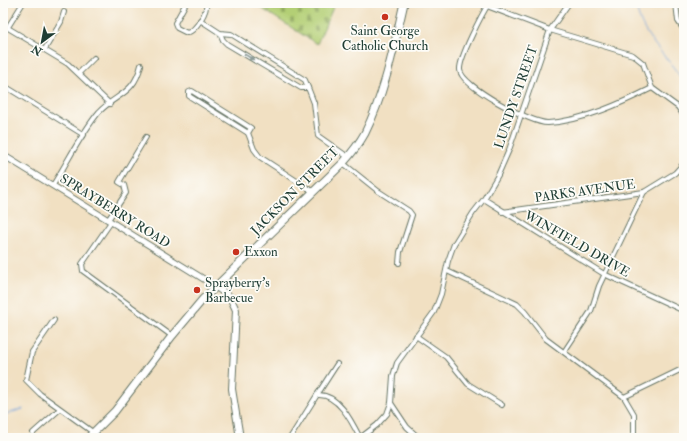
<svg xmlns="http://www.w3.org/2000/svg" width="687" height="441" font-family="'IM FELL Double Pica',serif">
	<defs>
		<pattern id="cemetery-stones" width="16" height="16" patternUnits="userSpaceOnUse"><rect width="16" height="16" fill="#b3cf75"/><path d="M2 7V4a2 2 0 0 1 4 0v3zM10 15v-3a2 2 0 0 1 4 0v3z" fill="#91a961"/></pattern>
	</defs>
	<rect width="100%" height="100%" fill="#fdfcf7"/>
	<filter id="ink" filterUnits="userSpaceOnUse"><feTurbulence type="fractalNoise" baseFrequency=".025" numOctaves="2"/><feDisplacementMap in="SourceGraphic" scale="8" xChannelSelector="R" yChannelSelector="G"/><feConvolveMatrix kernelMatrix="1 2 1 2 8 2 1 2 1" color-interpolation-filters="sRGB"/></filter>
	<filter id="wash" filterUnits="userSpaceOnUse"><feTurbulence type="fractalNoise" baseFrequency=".012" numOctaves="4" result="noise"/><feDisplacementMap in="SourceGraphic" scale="16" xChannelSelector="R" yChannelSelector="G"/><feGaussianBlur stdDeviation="0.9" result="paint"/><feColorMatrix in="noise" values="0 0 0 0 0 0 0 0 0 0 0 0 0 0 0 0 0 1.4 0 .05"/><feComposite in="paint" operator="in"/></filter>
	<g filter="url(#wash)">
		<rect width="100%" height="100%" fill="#f1e0c2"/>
		<path fill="url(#cemetery-stones)" stroke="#698654" d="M 253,3 L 335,3 L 317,44 Z"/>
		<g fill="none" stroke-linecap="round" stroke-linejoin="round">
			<g stroke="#6d9dd7" stroke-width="1">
				<path d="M 636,3 C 639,37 668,54 684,83"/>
				<path d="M 3,415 L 23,409"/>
			</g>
		</g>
	</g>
	<g filter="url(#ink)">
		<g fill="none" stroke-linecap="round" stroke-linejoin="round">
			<defs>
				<g id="minor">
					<path d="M 186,3 L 175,23 L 177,28 L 187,33 C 195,31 208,12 206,3"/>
					<path d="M 479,3 L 550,30 L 633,55 L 643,63 L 652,88 L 678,107 L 684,116"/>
					<path d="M 489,3 C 482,14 459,58 460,70 C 461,86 532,124 548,123 C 583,121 622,103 652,88"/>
					<path d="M 676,3 L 678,21 L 684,30"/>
					<path d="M 200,20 L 220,33 L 231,34 L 305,80 L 314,103 L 318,136 L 348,157"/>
					<path d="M 3,25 L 68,64 L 110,104"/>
					<path d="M 8,27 L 23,3"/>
					<path d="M 220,33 L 223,40 L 227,44 L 301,88 L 308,88"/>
					<path d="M 45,49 L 61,22 L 64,12"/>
					<path d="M 79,73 L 94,58"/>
					<path d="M 3,85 L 84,135"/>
					<path d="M 192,91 L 251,128 L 248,133 L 189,96 L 189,92 Z"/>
					<path d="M 248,133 L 254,149 L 260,157 L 312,191"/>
					<path d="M 343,163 L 378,191 L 409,211 L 412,215 L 400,252 L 399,263"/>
					<path d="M 53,185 C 67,163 82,132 99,112 C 117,93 134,95 141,65"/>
					<path d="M 484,199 L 604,274 L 684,311"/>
					<path d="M 502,212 L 644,192 L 675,173 L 684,163"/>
					<path d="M 108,220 L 126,193 L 124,185 L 119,182 L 146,137"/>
					<path d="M 111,222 L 82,264 L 83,271 L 172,336"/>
					<path d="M 447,271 L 517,304 L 525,312 L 546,339 L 624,397 L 634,414 L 634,438"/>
					<path d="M 54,320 L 32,352 L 26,380 L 40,394 L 94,433"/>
					<path d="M 416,336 L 446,357 L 468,384 L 502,405"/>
					<path d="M 564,352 L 591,311 L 599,286 L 644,192"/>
					<path d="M 317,395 L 337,364"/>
					<path d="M 624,397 L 684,368"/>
					<path d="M 391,403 L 407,427 L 419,438"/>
					<path d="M 33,433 L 60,409"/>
					<path d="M 290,438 L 317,395 C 338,393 352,422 360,438"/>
					<path d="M 360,438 L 377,425 L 387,414 L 391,403 L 393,376 L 397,363 L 434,312 L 441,294 L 448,261 L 454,244 L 473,213 L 484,199 L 498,175 L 509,150 L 550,30 L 569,3"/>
				</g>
				<path id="tertiary" d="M 3,155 L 215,286"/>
				<path id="secondary" d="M 215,286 L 230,297 L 236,310 L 232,389 L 240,438"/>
				<path id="primary" d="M 88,438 L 115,411 L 172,336 L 203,299 L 343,163 C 351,154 359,144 365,133 C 385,93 394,46 404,3"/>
			</defs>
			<use href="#minor" stroke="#687666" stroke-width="6"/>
			<use href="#tertiary" stroke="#687666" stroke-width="7"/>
			<use href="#secondary" stroke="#687666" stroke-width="8"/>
			<use href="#primary" stroke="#687666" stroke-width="9"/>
			<use href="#minor" stroke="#fff" stroke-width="4"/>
			<use href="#tertiary" stroke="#fff" stroke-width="5"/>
			<use href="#secondary" stroke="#fff" stroke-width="6"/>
			<use href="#primary" stroke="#fff" stroke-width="7"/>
		</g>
		<defs><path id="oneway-solid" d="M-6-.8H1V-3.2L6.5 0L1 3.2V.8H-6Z"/></defs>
		<use fill="#8f9e9a" href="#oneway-solid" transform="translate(249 57) rotate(31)"/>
	</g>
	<g fill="#c8321e" stroke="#fdfcf7" stroke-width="1.5">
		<circle cx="385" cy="17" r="4"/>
		<circle cx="236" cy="252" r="4"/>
		<circle cx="197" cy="290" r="4"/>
	</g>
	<g text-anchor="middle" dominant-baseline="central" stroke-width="3.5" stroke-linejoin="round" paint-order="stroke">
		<g font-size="13" fill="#1f3d34" stroke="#fdfcf7" text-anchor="start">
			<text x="385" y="31" text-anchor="middle">Saint George<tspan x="385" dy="15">Catholic Church</tspan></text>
			<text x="244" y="252">Exxon</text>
			<text x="205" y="283">Sprayberry's<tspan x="205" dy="15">Barbecue</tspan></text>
		</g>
		<g font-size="13" fill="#1f3d34" stroke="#fdfcf7">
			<text transform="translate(516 97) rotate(-71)">LUNDY STREET</text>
			<text transform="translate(295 191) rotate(-45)">JACKSON STREET</text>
			<text transform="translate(585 191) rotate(-8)">PARKS AVENUE</text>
			<text transform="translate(115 211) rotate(32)">SPRAYBERRY ROAD</text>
			<text transform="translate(577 244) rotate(30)">WINFIELD DRIVE</text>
		</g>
	</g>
	<rect width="687" height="441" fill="none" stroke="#fdfcf7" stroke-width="16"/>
	<g transform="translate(42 42) rotate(212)" stroke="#fdfcf7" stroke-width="3" paint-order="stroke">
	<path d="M0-3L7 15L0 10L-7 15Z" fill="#1f3d34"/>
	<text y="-6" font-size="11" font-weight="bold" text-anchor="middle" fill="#1f3d34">N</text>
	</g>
</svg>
